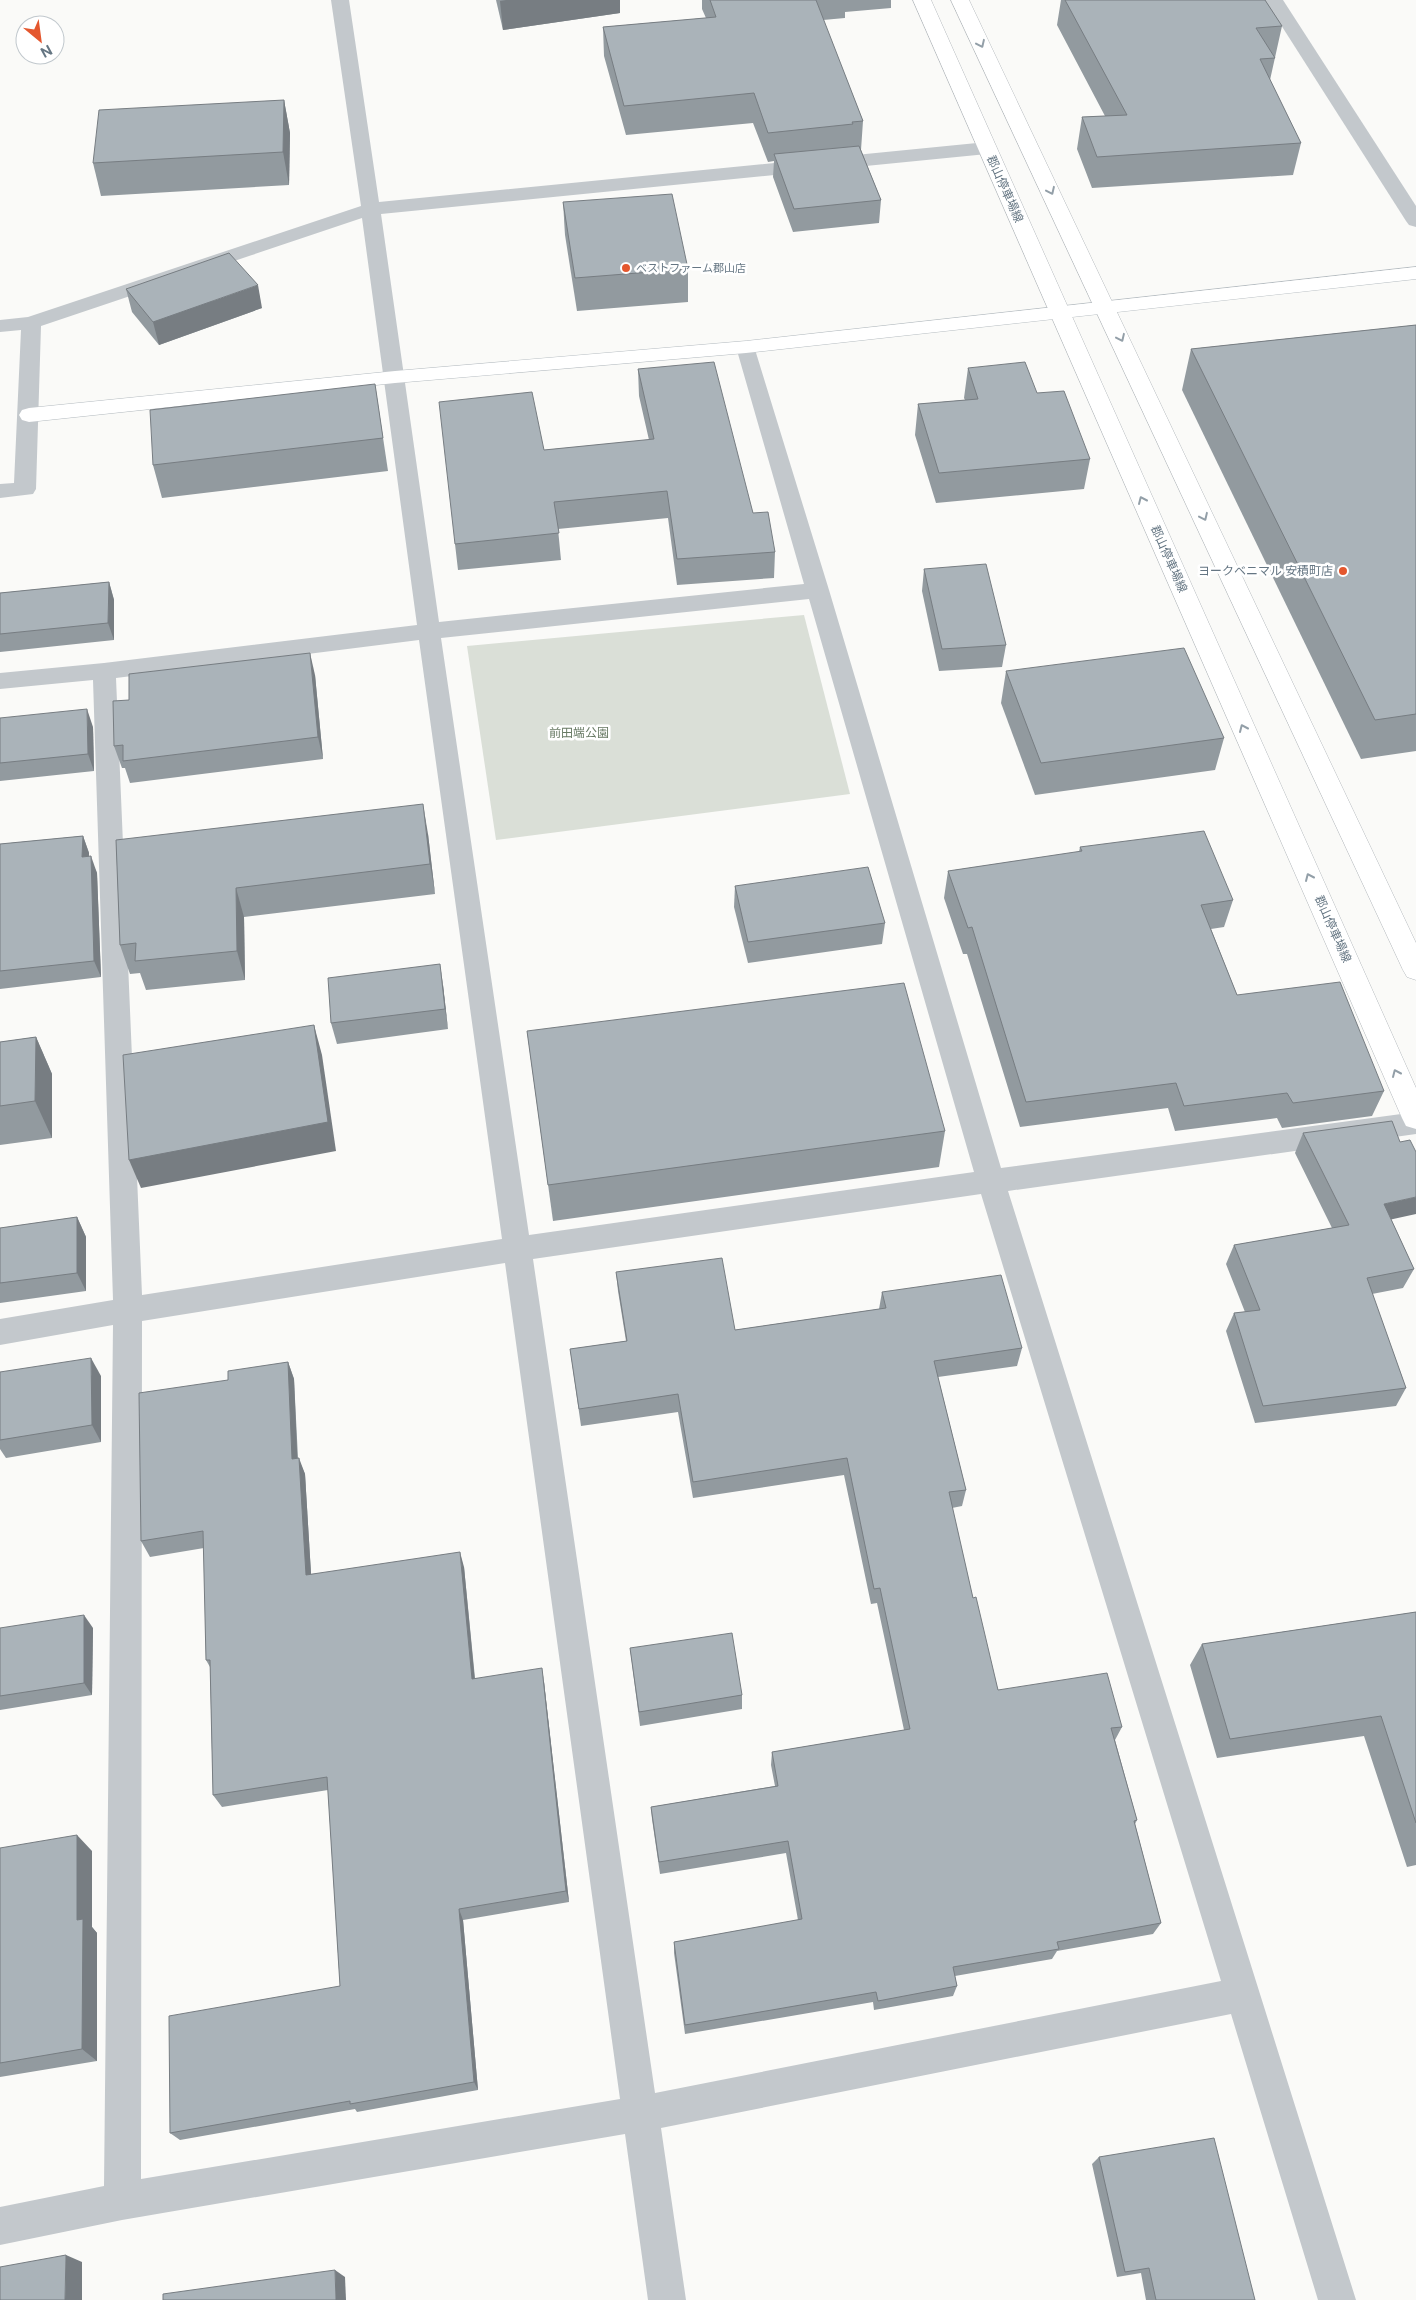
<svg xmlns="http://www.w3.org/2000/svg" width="1416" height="2300" font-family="'Public Sans','Noto Sans JP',sans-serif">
	<rect width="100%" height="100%" fill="#fafaf8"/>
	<path fill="#dadfd7" d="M 804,615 L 850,794 L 496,840 L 467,646 Z"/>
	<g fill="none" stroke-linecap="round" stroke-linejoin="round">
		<defs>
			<path id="secondary" d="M 1416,267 L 1416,279 L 746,353 L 395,383 L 29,422 L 22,420 L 19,415 L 22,410 L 29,408 L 395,371 L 746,341 Z"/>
			<g id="primary">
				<path d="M 913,0 L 931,0 L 1416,1088 L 1416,1129 L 1406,1126 L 1402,1118 Z"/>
				<path d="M 951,0 L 969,0 L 1416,943 L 1416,980 L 1407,977 L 1403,970 Z"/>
			</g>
		</defs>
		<use href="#secondary" stroke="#b3babf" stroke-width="1"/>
		<use href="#primary" stroke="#b5babe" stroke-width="1"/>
		<g fill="#c3c8cc" fill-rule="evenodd">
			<path d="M 331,0 L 349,0 L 379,202 L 987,142 L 994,144 L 996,148 L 994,152 L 987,154 L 381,214 L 439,622 L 804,584 L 736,347 L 739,343 L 746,341 L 753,343 L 829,590 L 1001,1168 L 1416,1112 L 1416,1134 L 1008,1191 L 1356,2300 L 1318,2300 L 1231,2014 L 661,2128 L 686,2300 L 648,2300 L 625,2134 L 122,2220 L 0,2245 L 0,2207 L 104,2186 L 113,1325 L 0,1345 L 0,1319 L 113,1300 L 93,680 L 0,689 L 0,673 L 104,663 L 417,625 L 362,218 L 41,326 L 36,489 L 33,494 L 0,498 L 0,484 L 14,483 L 21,330 L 0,332 L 0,320 L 28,317 L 361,206 ZM 809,599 L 974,1172 L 529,1235 L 441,638 ZM 419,640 L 502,1239 L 142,1295 L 116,678 ZM 981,1194 L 1221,1981 L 655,2093 L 533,1259 ZM 505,1263 L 620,2099 L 141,2179 L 142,1321 Z"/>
			<path d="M 1265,0 L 1283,0 L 1416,206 L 1416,227 L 1409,225 L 1406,221 Z"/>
		</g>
		<use href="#secondary" fill="#fff" fill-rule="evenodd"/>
		<use href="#primary" fill="#fff" fill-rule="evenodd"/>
	</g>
	<g fill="#929a9f">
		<path d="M 496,0 L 620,0 L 620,13 L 503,30 Z"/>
		<path d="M 702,0 L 891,0 L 891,8 L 845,12 L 845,18 L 823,20 L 863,121 L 861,150 L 881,200 L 879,223 L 793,232 L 773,177 L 774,161 L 768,162 L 753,123 L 626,135 L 604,56 L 603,27 L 706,18 L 702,9 Z"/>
		<path d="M 1061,0 L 1265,0 L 1282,26 L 1270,80 L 1301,143 L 1293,175 L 1092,188 L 1077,149 L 1082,117 L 1105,116 L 1057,25 Z"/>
		<path d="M 284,100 L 290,133 L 289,185 L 101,196 L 93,163 Z"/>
		<path d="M 563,202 L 688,269 L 688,302 L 577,311 L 565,235 Z"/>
		<path d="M 126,289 L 262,308 L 159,345 L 132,312 Z"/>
		<path d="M 1416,325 L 1416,751 L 1361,759 L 1182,390 L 1191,349 Z"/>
		<path d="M 968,368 L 1037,393 L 1090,459 L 1084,489 L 936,503 L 915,435 L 918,404 L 965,400 L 964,398 Z"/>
		<path d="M 638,369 L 753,513 L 775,552 L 774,578 L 677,585 L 668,518 L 558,529 L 561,560 L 458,570 L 455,544 L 544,450 L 649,440 L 639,396 Z"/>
		<path d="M 375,384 L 388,471 L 162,498 L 153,465 Z"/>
		<path d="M 924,569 L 1006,645 L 1002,667 L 939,671 L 922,591 Z"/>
		<path d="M 109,582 L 114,600 L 114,640 L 0,652 L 0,593 Z"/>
		<path d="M 1006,671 L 1224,738 L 1215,770 L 1035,795 L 1001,703 Z"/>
		<path d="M 315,675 L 323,759 L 130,783 L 125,768 L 122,768 L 114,746 Z"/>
		<path d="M 0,718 L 93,727 L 94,771 L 0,781 Z"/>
		<path d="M 428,834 L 435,894 L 244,917 L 245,980 L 146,990 L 140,973 L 130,974 L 120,945 L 116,840 Z"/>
		<path d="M 83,836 L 89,853 L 89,856 L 97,873 L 101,977 L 0,989 L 0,844 Z"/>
		<path d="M 1080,847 L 1233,900 L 1224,927 L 1211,929 L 1237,995 L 1384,1091 L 1372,1116 L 1282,1128 L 1277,1118 L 1175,1131 L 1168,1108 L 1020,1127 L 967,954 L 963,954 L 944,898 L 948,871 L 1079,852 Z"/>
		<path d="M 735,886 L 885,923 L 882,944 L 748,963 L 734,907 Z"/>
		<path d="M 443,985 L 448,1029 L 337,1044 L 331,1023 Z"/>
		<path d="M 527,1031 L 945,1131 L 939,1167 L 553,1221 Z"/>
		<path d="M 36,1037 L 52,1074 L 52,1138 L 0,1145 L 0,1042 Z"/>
		<path d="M 1303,1133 L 1391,1219 L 1414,1269 L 1403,1288 L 1372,1294 L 1406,1388 L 1396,1406 L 1255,1423 L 1226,1331 L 1234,1313 L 1245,1312 L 1226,1264 L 1234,1245 L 1332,1228 L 1295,1153 Z"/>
		<path d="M 77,1217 L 86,1237 L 86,1291 L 0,1303 L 0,1228 Z"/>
		<path d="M 616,1272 L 735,1330 L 879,1309 L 882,1292 L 1022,1348 L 1017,1366 L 938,1377 L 966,1490 L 962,1506 L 952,1508 L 973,1598 L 998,1690 L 1122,1727 L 1115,1740 L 1137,1820 L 1135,1824 L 1161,1923 L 1153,1934 L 1057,1951 L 1052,1959 L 955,1976 L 957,1986 L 953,1996 L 874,2010 L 873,2002 L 685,2034 L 674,1953 L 674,1942 L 798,1920 L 786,1853 L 660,1874 L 652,1819 L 651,1807 L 775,1786 L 771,1765 L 772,1752 L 904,1730 L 877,1603 L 871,1604 L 844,1475 L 693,1498 L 678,1412 L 581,1426 L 570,1349 L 626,1341 L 618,1291 Z"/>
		<path d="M 288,1362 L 294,1379 L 298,1458 L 305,1474 L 311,1574 L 464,1567 L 475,1678 L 544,1682 L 569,1902 L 463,1920 L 478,2090 L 357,2112 L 355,2109 L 180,2140 L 170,2133 L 340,1986 L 328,1790 L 222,1807 L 213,1795 L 210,1667 L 206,1660 L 204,1548 L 150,1557 L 141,1541 L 228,1380 Z"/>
		<path d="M 0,1372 L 101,1376 L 101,1442 L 6,1458 L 0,1449 Z"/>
		<path d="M 1416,1612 L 1416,1865 L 1407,1867 L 1364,1736 L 1217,1758 L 1190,1665 L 1202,1644 Z"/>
		<path d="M 0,1628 L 93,1628 L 92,1695 L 0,1710 Z"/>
		<path d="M 630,1648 L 742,1695 L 742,1709 L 640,1726 Z"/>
		<path d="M 0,1848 L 92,1851 L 92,1927 L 97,1933 L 97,2061 L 0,2077 Z"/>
		<path d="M 1099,2157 L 1255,2300 L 1146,2300 L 1141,2273 L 1117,2277 L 1092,2164 Z"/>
	</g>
	<g fill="#777d82">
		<path d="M 506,0 L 620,0 L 620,13 L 503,30 L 500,1 Z"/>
		<path d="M 284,100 L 290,133 L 289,185 L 283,152 Z"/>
		<path d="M 258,285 L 262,308 L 159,345 L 153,322 Z"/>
		<path d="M 109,582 L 114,600 L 114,640 L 108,623 Z"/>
		<path d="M 310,653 L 315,675 L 323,759 L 318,737 Z"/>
		<path d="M 87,709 L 93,727 L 94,771 L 88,754 Z"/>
		<path d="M 423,804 L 428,834 L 435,894 L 430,864 Z"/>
		<path d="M 83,836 L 89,853 L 88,874 L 82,857 Z"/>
		<path d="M 91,856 L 97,873 L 101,977 L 94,961 Z"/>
		<path d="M 236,888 L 244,917 L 245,980 L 237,951 Z"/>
		<path d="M 440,964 L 443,985 L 448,1029 L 445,1009 Z"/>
		<path d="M 314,1025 L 322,1055 L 336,1151 L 141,1188 L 129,1160 Z"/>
		<path d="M 36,1037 L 52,1074 L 52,1138 L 35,1101 Z"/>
		<path d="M 1416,1197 L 1416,1214 L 1375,1223 L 1384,1204 Z"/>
		<path d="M 77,1217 L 86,1237 L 86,1291 L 77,1273 Z"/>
		<path d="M 91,1358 L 101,1376 L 101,1442 L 92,1425 Z"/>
		<path d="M 288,1362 L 294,1379 L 298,1475 L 292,1459 Z"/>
		<path d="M 299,1458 L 305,1474 L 312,1590 L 306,1575 Z"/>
		<path d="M 460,1552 L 464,1567 L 476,1693 L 472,1679 Z"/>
		<path d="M 84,1615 L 93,1628 L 92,1695 L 84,1683 Z"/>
		<path d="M 542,1668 L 544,1682 L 569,1902 L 566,1891 Z"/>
		<path d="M 77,1835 L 92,1851 L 92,1927 L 97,1933 L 97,2061 L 82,2049 L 77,1920 Z"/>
		<path d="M 459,1909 L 463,1920 L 478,2090 L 474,2082 Z"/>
		<path d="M 66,2255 L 82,2262 L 82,2300 L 65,2300 Z"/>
		<path d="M 335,2270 L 345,2277 L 346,2300 L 336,2300 Z"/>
	</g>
	<g fill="#aab3b9" stroke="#777d82">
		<path d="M 710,0 L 816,0 L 863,121 L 852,122 L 853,124 L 768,133 L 754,93 L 624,106 L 603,27 L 716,17 Z"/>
		<path d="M 1065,0 L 1265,0 L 1282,26 L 1256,28 L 1275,58 L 1260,59 L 1301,143 L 1097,157 L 1082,117 L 1127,115 Z"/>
		<path d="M 284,100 L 283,152 L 93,163 L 99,110 Z"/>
		<path d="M 859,146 L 881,200 L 794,209 L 774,154 Z"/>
		<path d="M 672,194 L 688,269 L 575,278 L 563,202 Z"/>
		<path d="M 229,253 L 258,285 L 153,322 L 126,289 Z"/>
		<path d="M 1416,325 L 1416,714 L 1375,720 L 1191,349 Z"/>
		<path d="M 714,362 L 753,513 L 768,512 L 775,552 L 677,559 L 667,491 L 554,502 L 559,533 L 455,544 L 439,402 L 532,392 L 544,450 L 654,439 L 638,369 Z"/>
		<path d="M 1025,362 L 1037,393 L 1064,391 L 1090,459 L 939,473 L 918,404 L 978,399 L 968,368 Z"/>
		<path d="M 375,384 L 383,438 L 153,465 L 150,410 Z"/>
		<path d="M 986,564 L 1006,645 L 942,649 L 924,569 Z"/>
		<path d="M 109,582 L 108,623 L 0,634 L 0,593 Z"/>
		<path d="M 1184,648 L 1224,738 L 1041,763 L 1006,671 Z"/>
		<path d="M 310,653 L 318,737 L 123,761 L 123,745 L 114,746 L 113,701 L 129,700 L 129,674 Z"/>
		<path d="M 87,709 L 88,754 L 0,763 L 0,718 Z"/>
		<path d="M 423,804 L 430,864 L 236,888 L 237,951 L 135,961 L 136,943 L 120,945 L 116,840 Z"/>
		<path d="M 1204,831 L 1233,900 L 1201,905 L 1237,995 L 1340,982 L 1384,1091 L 1293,1103 L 1287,1093 L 1184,1106 L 1176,1083 L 1026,1102 L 972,927 L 968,928 L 948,871 L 1082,851 L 1080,847 Z"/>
		<path d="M 83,836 L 82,857 L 91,856 L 94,961 L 0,971 L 0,844 Z"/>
		<path d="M 868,867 L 885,923 L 748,942 L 735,886 Z"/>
		<path d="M 440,964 L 445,1009 L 331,1023 L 328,978 Z"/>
		<path d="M 904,983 L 945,1131 L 548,1185 L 527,1031 Z"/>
		<path d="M 314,1025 L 328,1122 L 129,1160 L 123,1055 Z"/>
		<path d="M 36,1037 L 35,1101 L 0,1106 L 0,1042 Z"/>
		<path d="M 1392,1121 L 1400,1142 L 1410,1140 L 1416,1152 L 1416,1197 L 1384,1204 L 1414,1269 L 1367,1278 L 1406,1388 L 1263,1406 L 1234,1313 L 1260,1310 L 1234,1245 L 1349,1225 L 1303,1133 Z"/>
		<path d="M 77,1217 L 77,1273 L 0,1283 L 0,1228 Z"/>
		<path d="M 722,1258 L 735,1330 L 886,1308 L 882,1292 L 1001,1275 L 1022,1348 L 934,1361 L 966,1490 L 949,1492 L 973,1598 L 976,1597 L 998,1690 L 1107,1673 L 1122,1727 L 1111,1728 L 1137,1820 L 1134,1821 L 1161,1923 L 1057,1942 L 1059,1949 L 953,1967 L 957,1986 L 878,2001 L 876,1992 L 685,2025 L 674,1942 L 802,1919 L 788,1841 L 659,1862 L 651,1807 L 778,1786 L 772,1752 L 910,1729 L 880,1588 L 874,1589 L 847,1458 L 693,1482 L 678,1394 L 579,1409 L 570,1349 L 627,1341 L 616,1272 Z"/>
		<path d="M 91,1358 L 92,1425 L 0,1440 L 0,1372 Z"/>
		<path d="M 288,1362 L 292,1459 L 299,1458 L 306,1575 L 460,1552 L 472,1679 L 542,1668 L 566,1891 L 459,1909 L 474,2082 L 350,2104 L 350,2101 L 170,2133 L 169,2016 L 340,1986 L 327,1777 L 213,1795 L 210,1660 L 206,1660 L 203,1531 L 141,1541 L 139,1393 L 228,1380 L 228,1371 Z"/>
		<path d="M 1416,1612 L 1416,1823 L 1381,1716 L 1230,1739 L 1202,1644 Z"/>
		<path d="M 84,1615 L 84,1683 L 0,1696 L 0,1628 Z"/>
		<path d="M 732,1633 L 742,1695 L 639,1712 L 630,1648 Z"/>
		<path d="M 77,1835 L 77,1920 L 83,1919 L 82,2049 L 0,2063 L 0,1848 Z"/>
		<path d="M 1214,2138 L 1255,2300 L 1156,2300 L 1149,2268 L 1125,2272 L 1099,2157 Z"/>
		<path d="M 66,2255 L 65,2300 L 0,2300 L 0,2267 Z"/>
		<path d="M 335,2270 L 336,2300 L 163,2300 L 163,2294 Z"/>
	</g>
	<defs><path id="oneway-chevron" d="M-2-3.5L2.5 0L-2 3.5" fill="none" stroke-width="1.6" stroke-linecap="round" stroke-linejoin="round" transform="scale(1.25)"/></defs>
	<g stroke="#939fa8">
		<use href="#oneway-chevron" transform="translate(981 44) rotate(65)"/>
		<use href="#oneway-chevron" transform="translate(1051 191) rotate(65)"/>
		<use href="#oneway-chevron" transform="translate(1121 338) rotate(65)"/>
		<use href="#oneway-chevron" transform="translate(1142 500) rotate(-114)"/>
		<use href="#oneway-chevron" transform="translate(1204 517) rotate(65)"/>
		<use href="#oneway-chevron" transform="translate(1243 728) rotate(-114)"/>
		<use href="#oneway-chevron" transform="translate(1309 877) rotate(-114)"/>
		<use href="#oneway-chevron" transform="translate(1396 1073) rotate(-114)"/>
	</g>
	<g fill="#e4572e" stroke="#fff" stroke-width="2">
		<circle cx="626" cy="268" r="5"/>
		<circle cx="1343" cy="571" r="5"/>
	</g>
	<g text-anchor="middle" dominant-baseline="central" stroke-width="5" stroke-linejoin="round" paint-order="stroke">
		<g font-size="11" fill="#657683" stroke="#fff" text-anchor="start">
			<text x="636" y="268">ベストファーム郡山店</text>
		</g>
		<g font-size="12" fill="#657683" stroke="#fff">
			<text transform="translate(1005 189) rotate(66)">郡山停車場線</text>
			<text transform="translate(1169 559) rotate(66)">郡山停車場線</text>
			<text transform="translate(1333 929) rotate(66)">郡山停車場線</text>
		</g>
		<g font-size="12" fill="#657683" stroke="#fff" text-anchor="end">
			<text x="1333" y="571">ヨークベニマル 安積町店</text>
		</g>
		<g font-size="12" fill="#687a64" stroke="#fff">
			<text x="579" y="733">前田端公園</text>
		</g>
	</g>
	<g transform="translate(40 40) rotate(151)"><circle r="24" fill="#ffffff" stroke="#c1c8cd"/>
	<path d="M0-4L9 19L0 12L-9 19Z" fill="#e4572e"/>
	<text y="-8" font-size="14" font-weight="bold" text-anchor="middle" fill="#657683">N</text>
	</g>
</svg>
